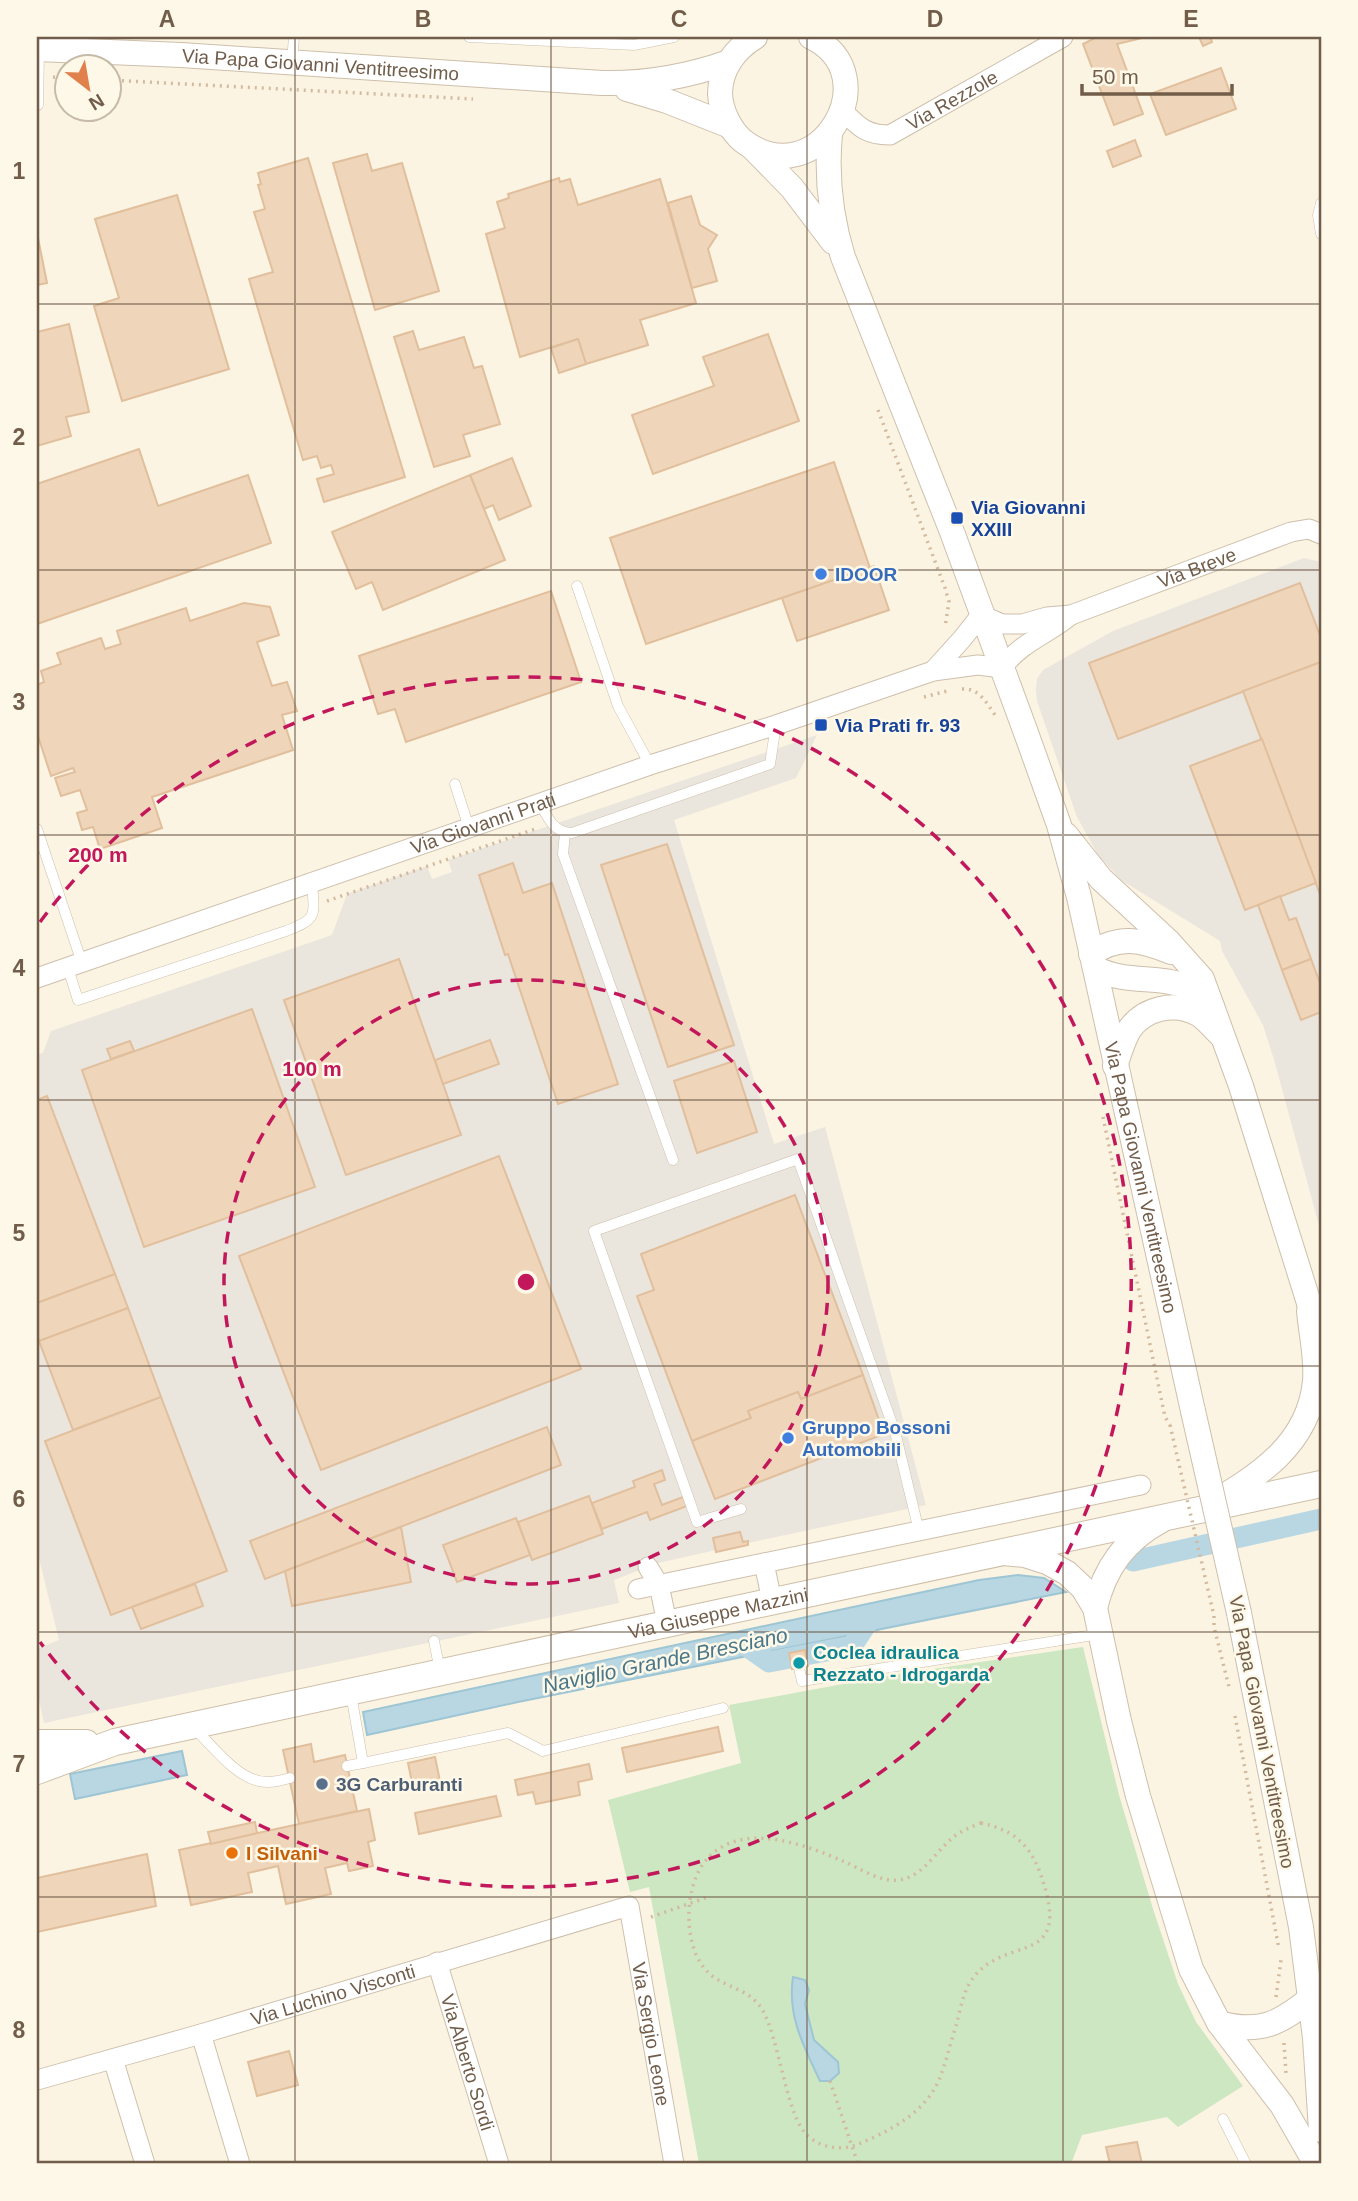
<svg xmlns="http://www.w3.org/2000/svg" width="1358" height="2201" font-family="Arial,sans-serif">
	<rect width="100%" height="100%" fill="#fbf4e2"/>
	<g fill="#eae5dd">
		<path d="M 1304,558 L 1321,562 L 1321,1233 L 1275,1063 L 1263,1025 L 1222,951 L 1220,941 L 1121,880 L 1098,855 L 1077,817 L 1037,701 L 1036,689 L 1037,679 L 1043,670 L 1113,631 Z"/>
		<path d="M 817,735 L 796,778 L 674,820 L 774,1144 L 825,1127 L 926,1505 L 748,1543 L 747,1541 L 743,1542 L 740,1532 L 713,1538 L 716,1550 L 658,1563 L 614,1580 L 619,1603 L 44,1723 L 37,1690 L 37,1649 L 59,1640 L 37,1550 L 37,1055 L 43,1053 L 51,1031 L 332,935 L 347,894 L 427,866 L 432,879 L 452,872 L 448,860 Z"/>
	</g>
	<path fill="#cce7c1" d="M 1083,1647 L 1119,1795 L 1153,1909 L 1178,1984 L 1196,2022 L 1243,2086 L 1178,2127 L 1167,2117 L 1082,2135 L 1071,2164 L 699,2164 L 649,1887 L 630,1892 L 608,1800 L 741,1763 L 729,1705 L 892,1675 Z"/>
	<g fill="#b8d7e3" stroke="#9ec5d4" stroke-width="2">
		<path d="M 1018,1575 L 1044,1578 L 1066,1592 L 518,1702 L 367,1735 L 363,1712 L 979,1580 Z"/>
		<path d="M 182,1751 L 187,1775 L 75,1799 L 70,1774 Z"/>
		<path d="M 793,1977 L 805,1980 L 809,1990 L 805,2004 L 814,2040 L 838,2062 L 839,2073 L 830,2081 L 820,2081 C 804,2047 787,2016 793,1977 Z"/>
	</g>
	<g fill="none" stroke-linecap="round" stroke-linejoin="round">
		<g stroke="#b8d7e3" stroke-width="21">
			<path d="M 1133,1561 L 1321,1519"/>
			<path d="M 742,1643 L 769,1662 L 852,1646 L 872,1616"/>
		</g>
	</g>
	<g fill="#efd6bb" stroke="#e1bf9c" stroke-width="2">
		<path d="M 1097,37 L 1146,37 L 1117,44 L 1143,114 L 1114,125 L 1083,44 Z"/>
		<path d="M 1199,37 L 1210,37 L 1212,42 L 1203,46 Z"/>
		<path d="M 1221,68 L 1236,109 L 1166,135 L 1150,94 Z"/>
		<path d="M 1135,140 L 1141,156 L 1113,167 L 1107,151 Z"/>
		<path d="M 367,154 L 372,171 L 402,163 L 439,291 L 375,310 L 333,163 Z"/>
		<path d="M 308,158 L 405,477 L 324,502 L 317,479 L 334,474 L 331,465 L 321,468 L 317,456 L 303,460 L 249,279 L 273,272 L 254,212 L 265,209 L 258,185 L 261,184 L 258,173 Z"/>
		<path d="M 559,178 L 560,182 L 570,179 L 578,205 L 660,179 L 696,303 L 640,320 L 648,345 L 586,364 L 578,339 L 520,357 L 486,234 L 505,228 L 497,202 L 509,198 L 508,194 Z"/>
		<path d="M 177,195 L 229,369 L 122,401 L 94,306 L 119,298 L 95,219 Z"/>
		<path d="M 691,196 L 700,225 L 717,235 L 708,249 L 717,281 L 692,288 L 668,203 Z"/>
		<path d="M 37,233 L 47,283 L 37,285 Z"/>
		<path d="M 69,324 L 89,412 L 66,417 L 71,436 L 37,446 L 37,332 Z"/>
		<path d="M 413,331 L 419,350 L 464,337 L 474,368 L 482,366 L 500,424 L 463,435 L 470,456 L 434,467 L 394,337 Z"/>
		<path d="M 768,334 L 799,421 L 653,474 L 632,415 L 714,386 L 703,357 Z"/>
		<path d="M 578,339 L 586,364 L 559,373 L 551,348 Z"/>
		<path d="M 139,449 L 158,506 L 248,475 L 271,543 L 37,624 L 37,484 Z"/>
		<path d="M 512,458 L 531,506 L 499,520 L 493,505 L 484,509 L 470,475 Z"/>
		<path d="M 834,462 L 870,568 L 646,644 L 610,538 Z"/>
		<path d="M 470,475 L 505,560 L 383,610 L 372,582 L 356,589 L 332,532 Z"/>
		<path d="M 874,566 L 889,610 L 797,641 L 782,598 Z"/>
		<path d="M 1300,583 L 1321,638 L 1321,662 L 1118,739 L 1089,663 Z"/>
		<path d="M 551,591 L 581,682 L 406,742 L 395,709 L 378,714 L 359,656 Z"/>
		<path d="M 244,603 L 270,607 L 279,635 L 257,642 L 272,686 L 287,682 L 297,711 L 282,715 L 293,750 L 152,797 L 162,828 L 100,849 L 93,827 L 82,830 L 77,813 L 87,810 L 80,790 L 61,796 L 55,778 L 75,772 L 73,768 L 51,776 L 37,733 L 37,685 L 44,682 L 41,671 L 61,664 L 57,653 L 101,638 L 105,649 L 121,644 L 117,631 L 186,608 L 190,621 Z"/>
		<path d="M 1321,662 L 1321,897 L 1243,691 Z"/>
		<path d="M 1262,739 L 1316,883 L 1245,910 L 1190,766 Z"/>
		<path d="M 667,844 L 734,1045 L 668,1067 L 601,865 Z"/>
		<path d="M 513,863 L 523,893 L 552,883 L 618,1084 L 558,1104 L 508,954 L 505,955 L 479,875 Z"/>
		<path d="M 1280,896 L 1289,920 L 1296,918 L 1311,959 L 1282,970 L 1258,905 Z"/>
		<path d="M 399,959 L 461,1135 L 346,1175 L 284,1000 Z"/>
		<path d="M 1311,959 L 1321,986 L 1321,1012 L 1301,1020 L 1282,970 Z"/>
		<path d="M 252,1009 L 315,1187 L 144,1247 L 82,1070 Z"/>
		<path d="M 490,1040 L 499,1064 L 443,1084 L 435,1060 Z"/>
		<path d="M 130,1041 L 134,1051 L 111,1059 L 107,1049 Z"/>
		<path d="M 734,1061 L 757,1132 L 697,1153 L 674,1081 Z"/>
		<path d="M 47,1096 L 115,1274 L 37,1303 L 37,1100 Z"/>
		<path d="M 499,1156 L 581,1369 L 321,1470 L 239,1256 Z"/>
		<path d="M 795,1195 L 863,1375 L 801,1399 L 798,1392 L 748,1411 L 751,1418 L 692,1441 L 637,1296 L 654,1290 L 641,1254 Z"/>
		<path d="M 115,1274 L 128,1308 L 39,1341 L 37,1334 L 37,1303 Z"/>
		<path d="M 128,1308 L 161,1397 L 73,1430 L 39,1341 Z"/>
		<path d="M 863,1375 L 884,1434 L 715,1499 L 692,1441 L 751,1418 L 748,1411 L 798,1392 L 801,1399 Z"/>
		<path d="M 161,1397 L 227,1571 L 111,1615 L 45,1441 Z"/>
		<path d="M 547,1427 L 561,1465 L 265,1579 L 250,1541 Z"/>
		<path d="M 662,1470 L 665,1480 L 654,1484 L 662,1505 L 683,1497 L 687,1506 L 650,1520 L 647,1512 L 602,1529 L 592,1503 L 635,1487 L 633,1481 Z"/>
		<path d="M 589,1496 L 603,1534 L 532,1560 L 518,1522 Z"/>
		<path d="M 516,1518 L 530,1555 L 457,1582 L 443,1545 Z"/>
		<path d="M 401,1527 L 411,1582 L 292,1606 L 285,1571 Z"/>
		<path d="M 740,1532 L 743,1542 L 748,1541 L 748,1545 L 716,1552 L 713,1538 Z"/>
		<path d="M 195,1584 L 203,1606 L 141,1629 L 132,1607 Z"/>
		<path d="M 805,1650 L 808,1666 L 792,1669 L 789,1653 Z"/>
		<path d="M 718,1727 L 723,1751 L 627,1772 L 622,1748 Z"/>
		<path d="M 311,1744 L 314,1762 L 345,1755 L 357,1811 L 299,1824 L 283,1750 Z"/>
		<path d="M 435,1757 L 441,1786 L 414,1792 L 408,1763 Z"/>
		<path d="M 589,1764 L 592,1779 L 578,1782 L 580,1795 L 536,1804 L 533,1792 L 518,1795 L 515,1780 Z"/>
		<path d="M 496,1796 L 501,1816 L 419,1834 L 415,1813 Z"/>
		<path d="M 369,1809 L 375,1840 L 368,1842 L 373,1866 L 349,1871 L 347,1863 L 325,1868 L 331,1894 L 286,1904 L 278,1866 L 248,1873 L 252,1892 L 191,1905 L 179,1850 Z"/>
		<path d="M 255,1822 L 257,1833 L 211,1844 L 208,1832 Z"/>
		<path d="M 147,1854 L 156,1906 L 37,1932 L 37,1878 Z"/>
		<path d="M 289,2051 L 298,2085 L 257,2096 L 248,2062 Z"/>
		<path d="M 1137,2142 L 1142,2164 L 1110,2164 L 1106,2147 Z"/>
	</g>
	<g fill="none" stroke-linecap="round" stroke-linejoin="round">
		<defs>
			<g id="service">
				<path d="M 469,37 L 634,45 L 674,37"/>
				<path d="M 292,61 L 294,37"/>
				<path d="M 38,105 L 39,50"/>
				<path d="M 1321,203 L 1318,215 L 1321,234"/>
				<path d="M 577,586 L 618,706 L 650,765"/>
				<path d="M 455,784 L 469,828"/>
				<path d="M 540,803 C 548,818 553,832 572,833 L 770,764 L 776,725"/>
				<path d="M 37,829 L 82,963"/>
				<path d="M 565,833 L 563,854 L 673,1160"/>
				<path d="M 68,968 L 78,1000 L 286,931 C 319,918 314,916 312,882"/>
				<path d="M 741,1509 L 697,1522 L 594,1231 L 798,1159 L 895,1432 L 919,1531"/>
				<path d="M 434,1641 L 440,1671"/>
				<path d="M 799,1668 L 802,1681 L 1100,1634"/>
				<path d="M 194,1728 C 213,1746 239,1783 268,1782 C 275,1782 283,1780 290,1778"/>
				<path d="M 363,1763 L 508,1733 L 543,1751 L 723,1708"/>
				<path d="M 347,1766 L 363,1763 L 351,1694"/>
				<path d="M 1223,2119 L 1246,2164"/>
			</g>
			<g id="minor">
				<path id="s1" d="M 843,111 C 859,127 866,135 890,135 L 1063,37"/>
				<path id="s2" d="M 933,671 L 962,639 L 981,615 L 1002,624 L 1022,624 L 1047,617 L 1071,615 L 1291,532 L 1309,529 L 1321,534"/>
				<path id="s3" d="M 37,978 L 650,765 L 776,725 L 933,671 L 978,665 L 1002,668 C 1021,642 1047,635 1071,615"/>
				<path d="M 764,1563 L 772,1601"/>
				<path d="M 648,1567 L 659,1585 L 667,1623"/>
				<path d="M 638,1589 L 1141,1485"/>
				<path id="s4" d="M 437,1962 L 499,2164"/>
				<path d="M 201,2034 L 240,2164"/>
				<path d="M 113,2059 L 145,2164"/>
				<path id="s5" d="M 37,2080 L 201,2034 L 629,1906 L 674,2164"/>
			</g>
			<g id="tertiary">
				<path d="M 755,37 C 735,49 720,69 720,94 C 721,111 730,130 743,141 C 817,198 891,75 811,37"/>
				<path id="s6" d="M 37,49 L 181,55 L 602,83 C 647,84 686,77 729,62"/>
				<path d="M 627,89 L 667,101 L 730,126"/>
				<path id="s7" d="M 830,134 C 826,177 830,215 843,257 L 952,532 L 1025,730 L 1059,825 L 1079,897 L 1193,1411"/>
				<path d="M 753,148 L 792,188 L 833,242"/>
				<path d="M 1066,835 L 1101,879 L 1168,941 L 1202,979 L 1241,1086 L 1309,1303 L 1321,1330"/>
				<path d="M 1091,954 C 1119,934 1142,940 1171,952"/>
				<path d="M 1095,968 C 1136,990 1179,965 1212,1007"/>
				<path d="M 1115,1066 C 1119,1054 1123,1041 1129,1030 C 1144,1008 1175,1001 1198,1014 C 1207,1019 1214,1029 1222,1036"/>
				<path d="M 1207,1506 C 1257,1477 1309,1445 1315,1381 C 1317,1358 1311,1334 1309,1311"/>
				<path d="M 1003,1553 L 1025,1555 L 1047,1562 L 1067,1573 L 1083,1588 L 1095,1608 L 1119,1721 L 1138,1796 L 1191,1969 L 1219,2023 L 1282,2105 L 1316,2164"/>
				<path d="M 1095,1608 C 1105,1567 1125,1540 1162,1520"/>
				<path d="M 1239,1613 L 1301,1927 L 1315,2038 L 1321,2130"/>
				<path d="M 1219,2023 C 1259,2034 1280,2024 1311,1998"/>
			</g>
			<g id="secondary">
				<path d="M 37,1743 L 86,1743"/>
				<path id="s8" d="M 37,1771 L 115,1742 L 1321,1484"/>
			</g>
		</defs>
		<use href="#service" stroke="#cebfac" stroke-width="11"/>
		<use href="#minor" stroke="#cebfac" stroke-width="21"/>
		<use href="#tertiary" stroke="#cebfac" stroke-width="26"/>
		<use href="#secondary" stroke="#cebea8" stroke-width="28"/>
		<g stroke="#d3ba9e" stroke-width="3.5" stroke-dasharray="2 5" stroke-linecap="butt">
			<path d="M 53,77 L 66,78"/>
			<path d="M 108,80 L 473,99"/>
			<path d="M 878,410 L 945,588 L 949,602 L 945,627"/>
			<path d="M 962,689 C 979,688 986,702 995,715"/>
			<path d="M 924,697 L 951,690"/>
			<path d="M 327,901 L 538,828"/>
			<path d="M 1103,1117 L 1165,1417 L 1170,1425"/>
			<path d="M 1214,1616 L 1214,1627 L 1230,1691"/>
			<path d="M 1235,1716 L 1279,1949"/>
			<path d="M 981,1823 C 1010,1829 1028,1842 1039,1870 C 1079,1977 997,1927 967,1988 C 962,1999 959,2014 956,2026 C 950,2044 946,2063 939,2080 C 924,2114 888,2132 856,2145 C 840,2151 820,2147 808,2136 C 786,2117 780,2040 762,2009 C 749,1989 727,1988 711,1975 C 683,1952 683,1893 703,1864 C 737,1818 804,1844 845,1862 C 861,1869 880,1882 898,1880 C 920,1878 932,1857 947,1843 C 956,1833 968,1828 981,1823 Z"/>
			<path d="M 651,1917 L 708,1897"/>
			<path d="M 1276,1997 L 1281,1960"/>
			<path d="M 1284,2043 L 1286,2073"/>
			<path d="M 830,2081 L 858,2164"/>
		</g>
		<use href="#service" stroke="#fff" stroke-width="10"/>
		<use href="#minor" stroke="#fff" stroke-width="19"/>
		<use href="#tertiary" stroke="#fff" stroke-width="24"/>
		<use href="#secondary" stroke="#fff" stroke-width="26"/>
		<defs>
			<path id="tertiary-bridge" d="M 1193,1411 L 1239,1613"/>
		</defs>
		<use href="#tertiary-bridge" stroke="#cebfac" stroke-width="26" stroke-linecap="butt"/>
		<path stroke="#d3ba9e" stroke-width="3.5" stroke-dasharray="2 5" stroke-linecap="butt" d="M 1170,1425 L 1214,1616"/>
		<use href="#tertiary-bridge" stroke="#fff" stroke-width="24"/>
	</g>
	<path fill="none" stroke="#715d4a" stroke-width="2" stroke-opacity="0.55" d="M 295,37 L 295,2164M 551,37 L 551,2164M 807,37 L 807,2164M 1063,37 L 1063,2164M 37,304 L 1321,304M 37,570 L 1321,570M 37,835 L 1321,835M 37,1100 L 1321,1100M 37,1366 L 1321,1366M 37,1632 L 1321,1632M 37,1897 L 1321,1897"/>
	<g fill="none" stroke="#c2185b" stroke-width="3.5" stroke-dasharray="12 9">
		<circle cx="526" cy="1282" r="302"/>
		<path d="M40 922A605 605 0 1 1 40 1642"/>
	</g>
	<g fill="#1a4fb4" stroke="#fef8e8" stroke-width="2.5">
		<rect x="950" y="511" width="14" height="14" rx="3.5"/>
		<rect x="814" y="718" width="14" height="14" rx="3.5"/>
	</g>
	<g fill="#3f7fe0" stroke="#fef8e8" stroke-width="2.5">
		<circle cx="821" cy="574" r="7"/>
		<circle cx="788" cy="1438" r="7"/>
	</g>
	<circle fill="#0f9aa8" stroke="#fef8e8" stroke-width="2.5" cx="799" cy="1663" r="7"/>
	<circle fill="#5c6f8a" stroke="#fef8e8" stroke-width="2.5" cx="322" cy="1784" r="7"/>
	<circle fill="#e8710a" stroke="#fef8e8" stroke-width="2.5" cx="232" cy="1853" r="7"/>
	<g text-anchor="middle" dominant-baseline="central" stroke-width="5" stroke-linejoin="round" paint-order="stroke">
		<g font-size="19" fill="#715d4a" stroke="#fef8e8">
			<text stroke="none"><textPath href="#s6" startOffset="284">Via Papa Giovanni Ventitreesimo</textPath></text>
			<text stroke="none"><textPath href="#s1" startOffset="126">Via Rezzole</textPath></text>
			<text stroke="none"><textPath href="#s2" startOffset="301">Via Breve</textPath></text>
			<text stroke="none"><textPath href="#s3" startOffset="472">Via Giovanni Prati</textPath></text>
			<text stroke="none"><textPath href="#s7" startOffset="1094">Via Papa Giovanni Ventitreesimo</textPath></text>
			<text stroke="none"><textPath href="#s8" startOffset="700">Via Giuseppe Mazzini</textPath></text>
			<text transform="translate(1262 1732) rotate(79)">Via Papa Giovanni Ventitreesimo</text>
			<text stroke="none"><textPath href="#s5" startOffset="308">Via Luchino Visconti</textPath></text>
			<text stroke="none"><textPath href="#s5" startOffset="747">Via Sergio Leone</textPath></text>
			<text stroke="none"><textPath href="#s4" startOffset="105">Via Alberto Sordi</textPath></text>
		</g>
		<g font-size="19" font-weight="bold" fill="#164399" stroke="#fef8e8" text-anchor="start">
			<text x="971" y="507">Via Giovanni<tspan x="971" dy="22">XXIII</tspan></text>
			<text x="835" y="725">Via Prati fr. 93</text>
		</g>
		<g font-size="19" font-weight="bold" fill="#366cbe" stroke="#fef8e8" text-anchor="start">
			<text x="835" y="574">IDOOR</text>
			<text x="802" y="1427">Gruppo Bossoni<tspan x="802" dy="22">Automobili</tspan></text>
		</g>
		<g font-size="19" font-weight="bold" fill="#0d838f" stroke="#fef8e8" text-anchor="start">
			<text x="813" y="1652">Coclea idraulica<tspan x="813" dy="22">Rezzato - Idrogarda</tspan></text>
		</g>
		<g font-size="19" font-weight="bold" fill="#4e5e75" stroke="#fef8e8" text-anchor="start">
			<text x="336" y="1784">3G Carburanti</text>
		</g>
		<g font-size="19" font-weight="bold" fill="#c56008" stroke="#fef8e8" text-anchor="start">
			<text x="246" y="1853">I Silvani</text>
		</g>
		<g font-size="21" font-style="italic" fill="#48778a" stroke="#fef8e8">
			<text transform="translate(665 1660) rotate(-12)">Naviglio Grande Bresciano</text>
		</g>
	</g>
	<circle cx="526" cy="1282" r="10" fill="#c2185b" stroke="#fef8e8" stroke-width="3.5"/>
	<g font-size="21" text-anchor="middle" font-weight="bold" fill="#c2185b" stroke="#fef8e8" stroke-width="5" stroke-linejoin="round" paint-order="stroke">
		<text x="98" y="862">200 m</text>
		<text x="312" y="1076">100 m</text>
	</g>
	<rect width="1358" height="2201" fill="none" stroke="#fef8e8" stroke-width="77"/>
	<g transform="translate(88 88) rotate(149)"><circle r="33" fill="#fef8e8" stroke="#c6baa9" stroke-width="2"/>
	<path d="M0-5L12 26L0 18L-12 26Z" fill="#e0804c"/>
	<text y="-10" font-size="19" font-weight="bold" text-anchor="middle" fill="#715d4a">N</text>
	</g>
	<path d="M1082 84v10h150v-10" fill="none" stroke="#715d4a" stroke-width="3.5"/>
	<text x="1092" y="84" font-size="21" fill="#715d4a" stroke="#fef8e8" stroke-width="5" paint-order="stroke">50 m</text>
	<rect x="38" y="38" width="1282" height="2124" fill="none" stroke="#715d4a" stroke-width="2.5"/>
	<g font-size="23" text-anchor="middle" font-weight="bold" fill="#715d4a">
		<text x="167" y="27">A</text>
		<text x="423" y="27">B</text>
		<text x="679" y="27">C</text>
		<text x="935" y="27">D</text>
		<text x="1191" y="27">E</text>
		<text x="19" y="179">1</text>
		<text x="19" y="445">2</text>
		<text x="19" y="710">3</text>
		<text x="19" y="976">4</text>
		<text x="19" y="1241">5</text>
		<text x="19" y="1507">6</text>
		<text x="19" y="1772">7</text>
		<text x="19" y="2038">8</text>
	</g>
</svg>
